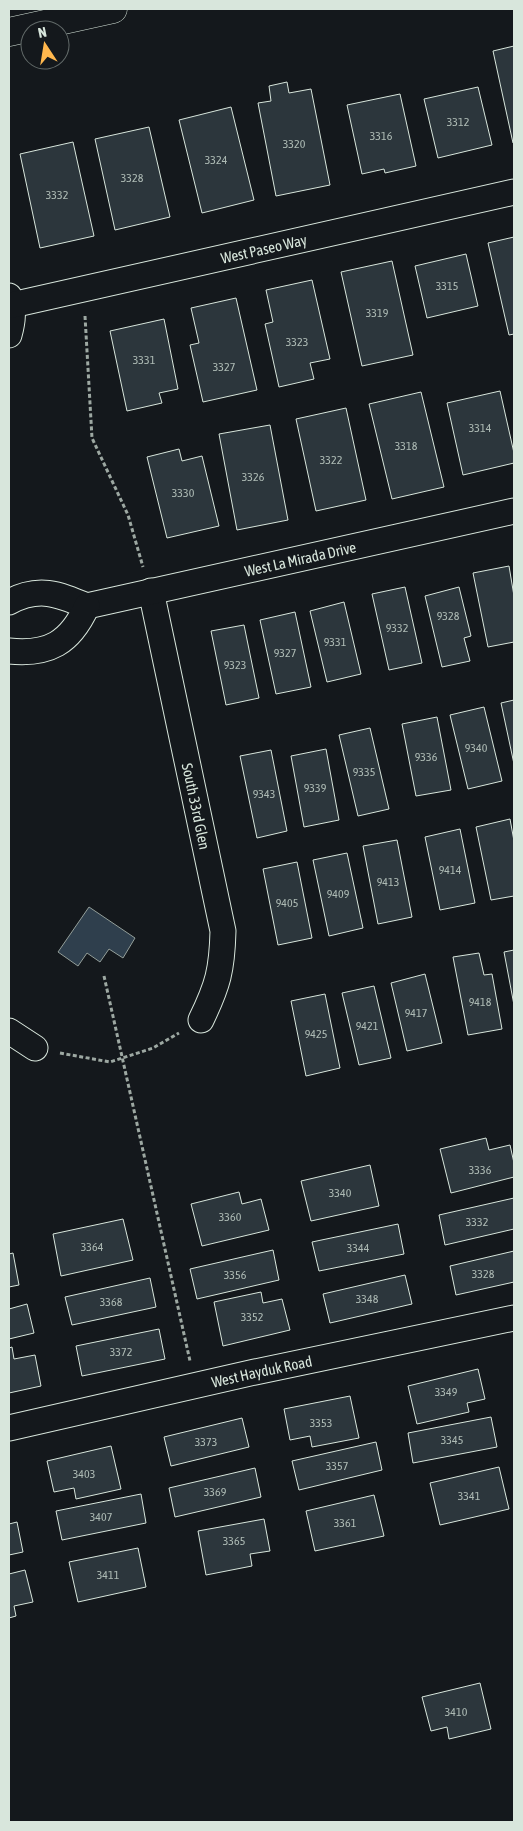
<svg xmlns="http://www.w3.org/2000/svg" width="523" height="1831" font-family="'Asap Condensed',sans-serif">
	<rect width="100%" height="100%" fill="#14181c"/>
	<path fill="#2f3f4d" stroke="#939e99" d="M 89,907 L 135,938 L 123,958 L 109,949 L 100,962 L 87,953 L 78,966 L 58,952 Z"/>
	<g fill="#2c363c" stroke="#d8e6dc">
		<path d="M 514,46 L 514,142 L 513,143 L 493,51 Z"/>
		<path d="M 287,82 L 289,93 L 311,89 L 330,185 L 276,196 L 258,103 L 271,101 L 269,86 Z"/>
		<path d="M 478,87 L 492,145 L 438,158 L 424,99 Z"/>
		<path d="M 400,94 L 416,166 L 385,173 L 384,169 L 362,174 L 347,105 Z"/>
		<path d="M 231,107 L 254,200 L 202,213 L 179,120 Z"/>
		<path d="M 149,127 L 170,217 L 115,230 L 95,139 Z"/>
		<path d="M 73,142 L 94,236 L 40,248 L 20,154 Z"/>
		<path d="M 514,237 L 514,334 L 509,335 L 488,243 Z"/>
		<path d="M 466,254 L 478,306 L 427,318 L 415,266 Z"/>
		<path d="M 392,261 L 413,355 L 362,366 L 341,272 Z"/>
		<path d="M 312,280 L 330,359 L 310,363 L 314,379 L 279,387 L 265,324 L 273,322 L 266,290 Z"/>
		<path d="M 236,298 L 257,390 L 203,402 L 190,345 L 199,343 L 191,308 Z"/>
		<path d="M 164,319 L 178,389 L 159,393 L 162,403 L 127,411 L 110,331 Z"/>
		<path d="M 500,391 L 514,453 L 514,463 L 463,475 L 447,403 Z"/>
		<path d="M 421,392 L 444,487 L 392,499 L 369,404 Z"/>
		<path d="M 346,408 L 366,500 L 316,511 L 296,419 Z"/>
		<path d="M 270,425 L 288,520 L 237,530 L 219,434 Z"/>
		<path d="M 179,449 L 182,461 L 202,456 L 219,526 L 167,538 L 147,457 Z"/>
		<path d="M 509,566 L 514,596 L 514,642 L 488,647 L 473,573 Z"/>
		<path d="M 405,587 L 422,663 L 389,670 L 372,594 Z"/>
		<path d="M 459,587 L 471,636 L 464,638 L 470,661 L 442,667 L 425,596 Z"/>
		<path d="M 344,602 L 361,674 L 327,682 L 310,611 Z"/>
		<path d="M 295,612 L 311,687 L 276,694 L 260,620 Z"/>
		<path d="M 244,625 L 259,698 L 226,705 L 211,631 Z"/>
		<path d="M 514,700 L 514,764 L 501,703 Z"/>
		<path d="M 484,707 L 502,781 L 468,789 L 450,715 Z"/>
		<path d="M 437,717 L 451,790 L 416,796 L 402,724 Z"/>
		<path d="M 370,728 L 389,809 L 358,816 L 339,735 Z"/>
		<path d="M 326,749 L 339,820 L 304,827 L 291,756 Z"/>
		<path d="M 271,750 L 287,831 L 257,838 L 240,756 Z"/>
		<path d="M 510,819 L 514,841 L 514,896 L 491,900 L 476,827 Z"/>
		<path d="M 460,829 L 475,903 L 440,910 L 425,837 Z"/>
		<path d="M 397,840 L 412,917 L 378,924 L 363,846 Z"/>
		<path d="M 347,853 L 363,928 L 329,936 L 313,860 Z"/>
		<path d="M 297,862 L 312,938 L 278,945 L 263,869 Z"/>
		<path d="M 514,950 L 514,1005 L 504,952 Z"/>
		<path d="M 479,953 L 484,975 L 492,974 L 502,1029 L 468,1035 L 453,957 Z"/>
		<path d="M 425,974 L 442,1043 L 407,1051 L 391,983 Z"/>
		<path d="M 374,986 L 391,1058 L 359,1065 L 342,993 Z"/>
		<path d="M 325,994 L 340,1068 L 306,1076 L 291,1001 Z"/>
		<path d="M 486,1138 L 489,1150 L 510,1145 L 514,1163 L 514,1177 L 451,1193 L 440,1149 Z"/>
		<path d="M 370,1165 L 379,1206 L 311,1221 L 301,1181 Z"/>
		<path d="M 239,1192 L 242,1204 L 261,1199 L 269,1230 L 202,1246 L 191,1204 Z"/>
		<path d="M 514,1198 L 514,1229 L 445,1245 L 439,1215 Z"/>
		<path d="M 123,1219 L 133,1260 L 61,1276 L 53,1234 Z"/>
		<path d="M 398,1224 L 404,1254 L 319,1271 L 312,1242 Z"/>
		<path d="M 273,1250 L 279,1280 L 197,1299 L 190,1269 Z"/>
		<path d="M 514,1251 L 514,1282 L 456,1295 L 450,1266 Z"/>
		<path d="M 13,1253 L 19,1285 L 9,1287 L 9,1254 Z"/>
		<path d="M 405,1275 L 412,1304 L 330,1323 L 323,1294 Z"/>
		<path d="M 150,1278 L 156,1307 L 72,1325 L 65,1297 Z"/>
		<path d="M 261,1292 L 263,1303 L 282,1299 L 290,1330 L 223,1346 L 214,1302 Z"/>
		<path d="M 27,1304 L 34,1333 L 9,1339 L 9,1309 Z"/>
		<path d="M 159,1329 L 165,1359 L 82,1376 L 76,1346 Z"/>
		<path d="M 12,1347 L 14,1359 L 35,1355 L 41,1386 L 9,1393 L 9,1348 Z"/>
		<path d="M 478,1369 L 485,1399 L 467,1403 L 469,1412 L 417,1424 L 408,1386 Z"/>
		<path d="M 350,1396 L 359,1438 L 312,1447 L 310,1436 L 290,1440 L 284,1409 Z"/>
		<path d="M 491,1417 L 497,1447 L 413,1463 L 408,1433 Z"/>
		<path d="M 242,1418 L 249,1447 L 171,1466 L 164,1437 Z"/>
		<path d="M 376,1442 L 382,1470 L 299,1490 L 292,1461 Z"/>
		<path d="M 111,1446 L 121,1489 L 76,1499 L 74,1488 L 54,1492 L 47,1461 Z"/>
		<path d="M 499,1467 L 509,1509 L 440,1525 L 430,1483 Z"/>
		<path d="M 255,1468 L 261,1497 L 175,1517 L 169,1488 Z"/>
		<path d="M 141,1494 L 146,1523 L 62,1540 L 56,1511 Z"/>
		<path d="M 374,1495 L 384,1536 L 315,1551 L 306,1511 Z"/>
		<path d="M 264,1519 L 270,1551 L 250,1554 L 252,1566 L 206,1575 L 198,1531 Z"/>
		<path d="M 17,1522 L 23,1552 L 9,1555 L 9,1524 Z"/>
		<path d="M 138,1548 L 146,1587 L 78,1602 L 69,1562 Z"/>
		<path d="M 25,1570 L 33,1602 L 14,1606 L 16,1616 L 9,1618 L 9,1574 Z"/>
		<path d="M 480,1683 L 491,1729 L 449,1739 L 447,1727 L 431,1731 L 422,1697 Z"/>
	</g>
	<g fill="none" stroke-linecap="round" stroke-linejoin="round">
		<defs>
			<g id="street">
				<path d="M 9,296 C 14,310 13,321 9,335"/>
				<path id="s1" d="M 12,305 L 514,192"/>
				<path id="s2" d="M 151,591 L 223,931 C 222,970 218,985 201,1020"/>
				<path id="s3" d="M 9,602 C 39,586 58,594 87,606 L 514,511"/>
				<path d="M 9,651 C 49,655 70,643 87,606"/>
				<path d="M 9,1031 L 35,1048"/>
				<path id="s4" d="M 9,1428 L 255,1372 L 514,1318"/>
			</g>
			<path id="secondary" d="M 9,32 L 113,9"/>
		</defs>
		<use href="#street" stroke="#d8e6dc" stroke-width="27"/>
		<use href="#secondary" stroke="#d8e6dc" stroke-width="29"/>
		<g stroke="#9da8a2" stroke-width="3" stroke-dasharray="4 2.5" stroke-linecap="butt">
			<path d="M 85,316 L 92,438 L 128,515 L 143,567"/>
			<path d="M 104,976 L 190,1361"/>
			<path d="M 60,1053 L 110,1062 L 153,1048 L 179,1033"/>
		</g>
		<use href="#street" stroke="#14181c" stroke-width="25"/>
		<use href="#secondary" stroke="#14181c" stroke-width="28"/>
	</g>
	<g text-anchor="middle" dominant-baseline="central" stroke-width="4" stroke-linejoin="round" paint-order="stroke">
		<g font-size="12" fill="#adbab4">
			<text x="458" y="122">3312</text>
			<text x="381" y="136">3316</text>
			<text x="294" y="144">3320</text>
			<text x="216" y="160">3324</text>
			<text x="132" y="178">3328</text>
			<text x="57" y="195">3332</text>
			<text x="447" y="286">3315</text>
			<text x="377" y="313">3319</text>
			<text x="297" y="342">3323</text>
			<text x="144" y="360">3331</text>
			<text x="224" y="367">3327</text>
			<text x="480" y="428">3314</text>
			<text x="406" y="446">3318</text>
			<text x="331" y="460">3322</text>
			<text x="253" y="477">3326</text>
			<text x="183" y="493">3330</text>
			<text x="448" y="616">9328</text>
			<text x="397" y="628">9332</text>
			<text x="335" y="642">9331</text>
			<text x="285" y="653">9327</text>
			<text x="235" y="665">9323</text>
			<text x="476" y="748">9340</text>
			<text x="426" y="757">9336</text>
			<text x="364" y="772">9335</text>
			<text x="315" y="788">9339</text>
			<text x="264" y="794">9343</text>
			<text x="450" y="870">9414</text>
			<text x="388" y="882">9413</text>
			<text x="338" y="894">9409</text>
			<text x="287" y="903">9405</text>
			<text x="480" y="1002">9418</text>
			<text x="416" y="1013">9417</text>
			<text x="367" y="1026">9421</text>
			<text x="316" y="1034">9425</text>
			<text x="480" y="1170">3336</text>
			<text x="340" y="1193">3340</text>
			<text x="230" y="1217">3360</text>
			<text x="477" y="1222">3332</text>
			<text x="92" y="1247">3364</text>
			<text x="358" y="1248">3344</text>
			<text x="483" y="1274">3328</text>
			<text x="235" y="1275">3356</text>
			<text x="367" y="1299">3348</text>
			<text x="111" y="1302">3368</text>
			<text x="252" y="1317">3352</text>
			<text x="121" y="1352">3372</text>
			<text x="446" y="1392">3349</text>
			<text x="321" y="1423">3353</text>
			<text x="452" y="1440">3345</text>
			<text x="206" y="1442">3373</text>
			<text x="337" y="1466">3357</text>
			<text x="84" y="1474">3403</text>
			<text x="215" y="1492">3369</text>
			<text x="469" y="1496">3341</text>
			<text x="101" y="1517">3407</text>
			<text x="345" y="1523">3361</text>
			<text x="234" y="1541">3365</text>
			<text x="108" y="1575">3411</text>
			<text x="456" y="1712">3410</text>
		</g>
		<g font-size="15" fill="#d8e6dc" stroke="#14181c">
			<text stroke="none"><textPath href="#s1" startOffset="258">West Paseo Way</textPath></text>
			<text stroke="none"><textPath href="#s3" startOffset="300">West La Mirada Drive</textPath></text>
			<text stroke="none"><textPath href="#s2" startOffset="220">South 33rd Glen</textPath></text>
			<text stroke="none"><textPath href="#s4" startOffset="259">West Hayduk Road</textPath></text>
		</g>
	</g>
	<rect width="523" height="1831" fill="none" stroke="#d8e6dc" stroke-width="20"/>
	<g transform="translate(45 45) rotate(348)"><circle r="24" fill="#14181c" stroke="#626a69"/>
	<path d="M0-4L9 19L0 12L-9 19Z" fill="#ffb74d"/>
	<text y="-8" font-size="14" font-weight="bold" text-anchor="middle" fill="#d8e6dc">N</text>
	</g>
</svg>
